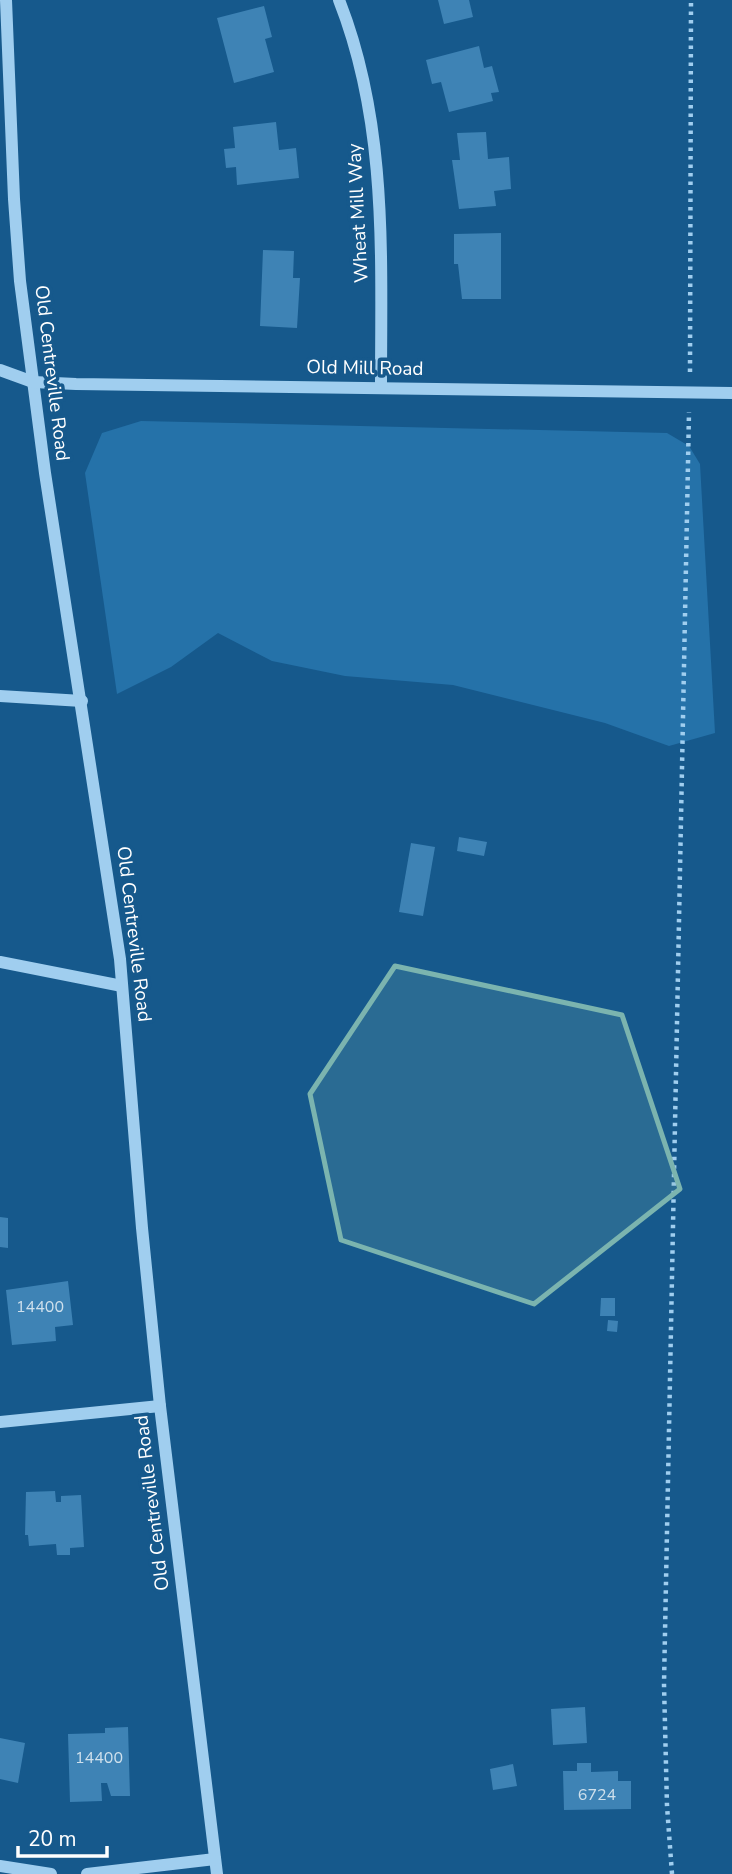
<svg xmlns="http://www.w3.org/2000/svg" width="732" height="1874" font-family="'Nunito Sans',sans-serif">
	<rect width="100%" height="100%" fill="#16598c"/>
	<path fill="#2572a9" d="M 141,421 L 667,433 L 689,446 L 700,464 L 715,733 L 669,746 L 605,723 L 453,685 L 345,676 L 272,661 L 218,633 L 171,667 L 117,694 L 85,473 L 102,433 Z"/>
	<g fill="#3e83b5">
		<path d="M 438,0 L 469,0 L 473,17 L 444,24 Z"/>
		<path d="M 264,6 L 272,37 L 265,39 L 274,72 L 234,83 L 217,18 Z"/>
		<path d="M 479,46 L 484,68 L 492,66 L 499,92 L 491,93 L 493,101 L 449,112 L 441,82 L 432,84 L 426,60 Z"/>
		<path d="M 276,122 L 279,150 L 296,148 L 299,178 L 237,185 L 236,167 L 226,168 L 224,149 L 235,148 L 233,127 Z"/>
		<path d="M 486,132 L 488,159 L 509,157 L 511,189 L 494,191 L 496,206 L 459,209 L 452,160 L 460,160 L 457,133 Z"/>
		<path d="M 501,233 L 501,299 L 462,299 L 458,264 L 454,264 L 454,234 Z"/>
		<path d="M 263,250 L 294,251 L 293,278 L 300,278 L 297,328 L 260,326 Z"/>
		<path d="M 459,837 L 487,842 L 484,856 L 457,851 Z"/>
		<path d="M 411,843 L 435,847 L 423,916 L 399,912 Z"/>
		<path d="M 0,1217 L 8,1218 L 8,1248 L 0,1247 Z"/>
		<path d="M 68,1281 L 73,1325 L 55,1327 L 56,1341 L 12,1345 L 6,1290 Z"/>
		<path d="M 601,1298 L 615,1298 L 615,1316 L 600,1316 Z"/>
		<path d="M 608,1320 L 618,1321 L 617,1332 L 607,1331 Z"/>
		<path d="M 55,1491 L 56,1502 L 61,1502 L 61,1496 L 81,1495 L 84,1547 L 70,1548 L 70,1555 L 57,1555 L 56,1544 L 29,1546 L 28,1535 L 25,1535 L 26,1492 Z"/>
		<path d="M 585,1707 L 587,1743 L 553,1745 L 551,1709 Z"/>
		<path d="M 128,1727 L 130,1796 L 111,1796 L 107,1783 L 101,1783 L 102,1801 L 70,1802 L 68,1734 L 105,1733 L 105,1728 Z"/>
		<path d="M 0,1738 L 25,1743 L 18,1783 L 0,1779 Z"/>
		<path d="M 577,1763 L 591,1763 L 591,1772 L 618,1771 L 618,1781 L 631,1781 L 631,1809 L 564,1810 L 563,1771 L 577,1771 Z"/>
		<path d="M 513,1764 L 517,1786 L 493,1790 L 490,1769 Z"/>
	</g>
	<g fill="none" stroke-linecap="round" stroke-linejoin="round">
		<g stroke="#a0ceef" stroke-width="4.5" stroke-dasharray="3.5 5" stroke-linecap="butt">
			<path d="M 690,372 L 691,0"/>
			<path d="M 672,1874 L 667,1806 L 664,1684 L 689,412"/>
		</g>
		<g stroke="#a0ceef" stroke-width="12">
			<path d="M 6,0 L 14,199 L 20,281 L 45,473 L 120,959 L 142,1228 L 160,1406 L 217,1874"/>
			<path d="M 339,0 C 388,124 381,257 381,387"/>
			<path d="M 0,370 L 33,382 L 76,384 L 732,393"/>
			<path d="M 0,696 L 82,701"/>
			<path d="M 0,962 L 122,986"/>
			<path d="M 0,1422 L 160,1406"/>
			<path d="M 0,1866 L 51,1874"/>
			<path d="M 87,1874 L 215,1859"/>
		</g>
	</g>
	<path fill="#7bb4af" fill-opacity="0.2" stroke="#7bb4af" stroke-width="5" stroke-linejoin="round" d="M 395,966 L 622,1015 L 680,1189 L 534,1304 L 341,1240 L 310,1094 Z"/>
	<g text-anchor="middle" dominant-baseline="central" stroke-width="7" stroke-linejoin="round" paint-order="stroke">
		<g font-size="16" fill="#cfe0ec">
			<text x="40" y="1307">14400</text>
			<text x="99" y="1758">14400</text>
			<text x="597" y="1795">6724</text>
		</g>
		<g font-size="19" fill="#fff" stroke="#16598c">
			<text transform="translate(358 213) rotate(-93)">Wheat Mill Way</text>
			<text transform="translate(365 368) rotate(1)">Old Mill Road</text>
			<text transform="translate(52 373) rotate(83)">Old Centreville Road</text>
			<text transform="translate(134 934) rotate(83)">Old Centreville Road</text>
			<text transform="translate(152 1503) rotate(-97)">Old Centreville Road</text>
		</g>
	</g>
	<path d="M18 1846v10h89v-10" fill="none" stroke="#ffffff" stroke-width="3.5"/>
	<text x="28" y="1846" font-size="21" fill="#ffffff" stroke="#16598c" stroke-width="5" paint-order="stroke">20 m</text>
</svg>
